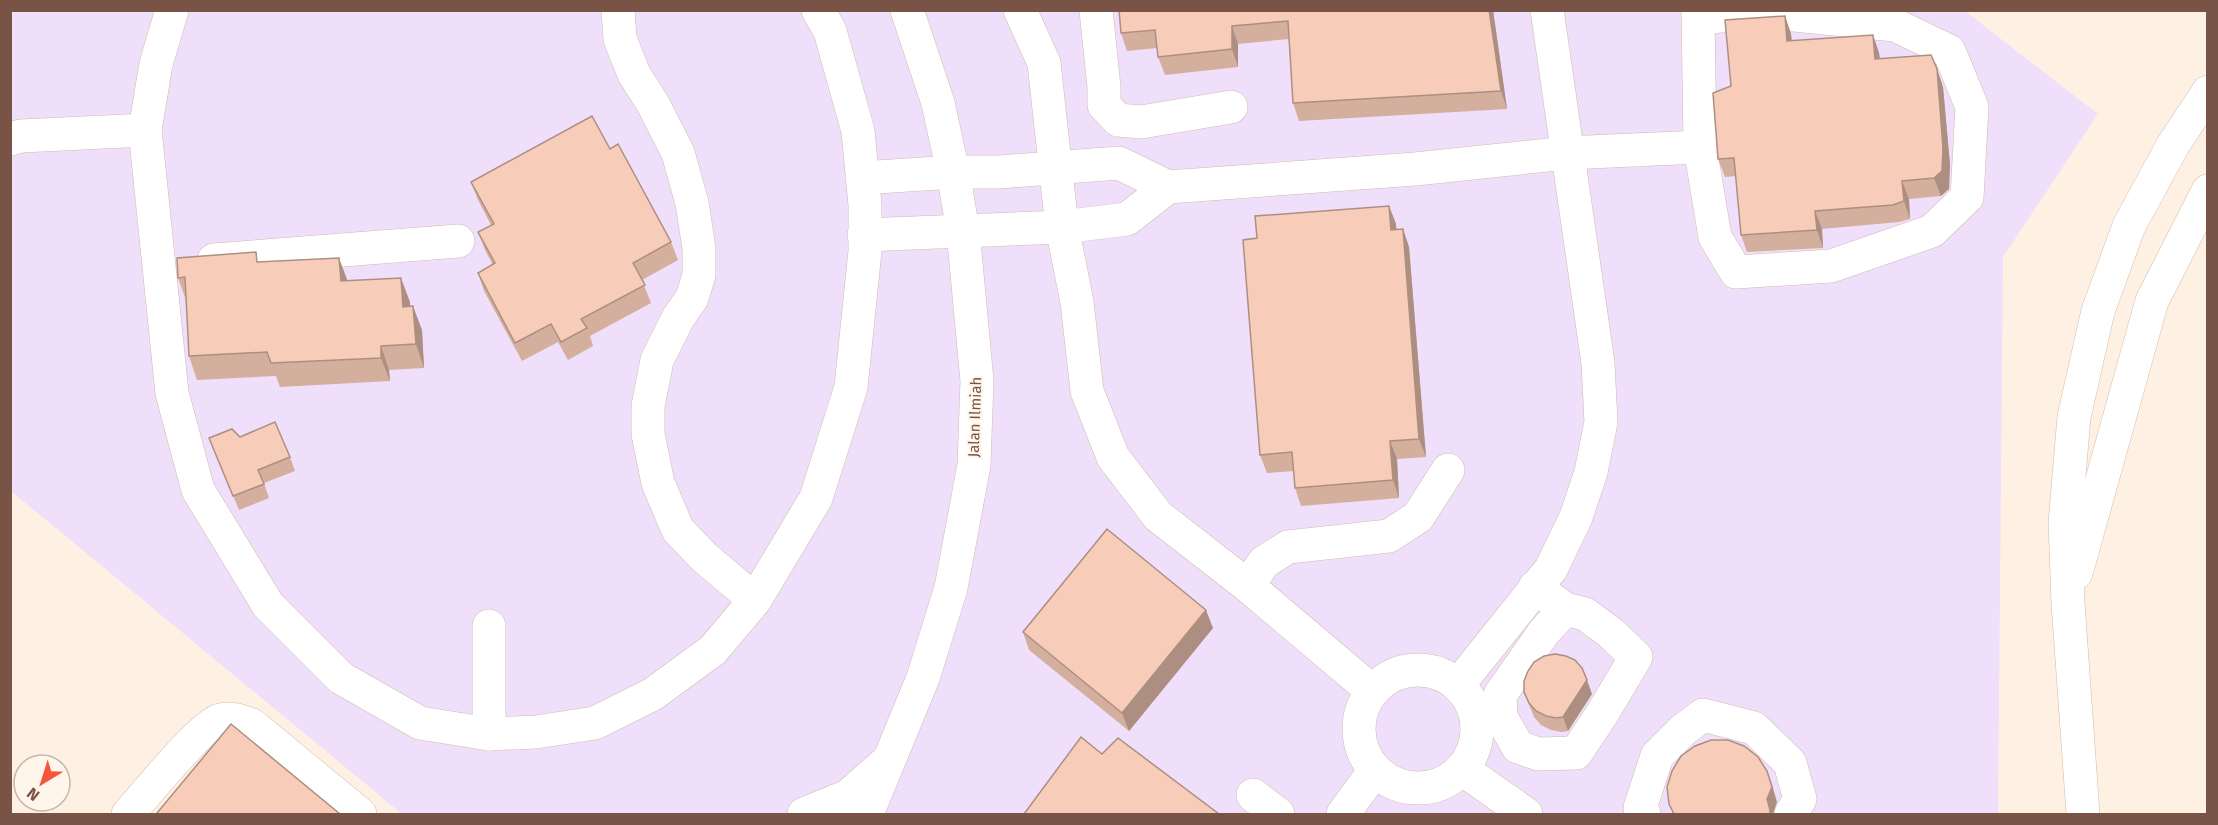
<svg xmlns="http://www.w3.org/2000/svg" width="2218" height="825" font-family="'Fira Sans',sans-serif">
	<rect width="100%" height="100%" fill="#fef1e3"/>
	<path fill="#efdffb" d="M 16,10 L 1965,11 L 2098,114 L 2003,257 L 1998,814 L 402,814 L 11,491 L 10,18 Z"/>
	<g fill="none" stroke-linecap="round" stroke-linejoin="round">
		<defs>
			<g id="minor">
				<path d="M 172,10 L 156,64 L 145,130 L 172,393 L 198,490 L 268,605 L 341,678 L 420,723 L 489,734 L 536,732 L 595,723 L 653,694 L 713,650 L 755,600 L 816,498 L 851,387 L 865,251 L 865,205 L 858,131 L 830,31 L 818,10"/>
				<path d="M 618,10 L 620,39 L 634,74 L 653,104 L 678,153 L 692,203 L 699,248 L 699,275 L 692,298 L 678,318 L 657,360 L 648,406 L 648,434 L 658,483 L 678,530 L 705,558 L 755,600"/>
				<path d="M 1020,10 L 1044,63 L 1062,227 L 1077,302 L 1087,391 L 1113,457 L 1158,516 L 1248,586 L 1371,690"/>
				<path d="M 1096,10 L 1104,87 L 1104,105 L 1118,120 L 1141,122 L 1231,107"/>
				<path d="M 1698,10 L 1700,147 L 1715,237 L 1736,272 L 1831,266 L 1932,231 L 1967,197 L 1972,107 L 1949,51 L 1895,25 L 1764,12 L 1699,18"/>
				<path d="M 10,139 L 21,136 L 145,130"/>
				<path d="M 862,178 L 953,172 L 999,172 L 1119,163 L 1168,187 L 1415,169 L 1567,153 L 1700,147"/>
				<path d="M 864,235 L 1062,227 L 1127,219 L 1168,187"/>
				<path d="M 214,260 L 458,241"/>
				<path d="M 2076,573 L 2152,301 L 2208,191"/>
				<path d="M 1248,586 L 1264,562 L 1288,547 L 1389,536 L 1418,517 L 1448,470"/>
				<path d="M 1535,587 L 1565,609 L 1585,614 L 1611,633 L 1636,657 L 1602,714 L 1576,753 L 1538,754 L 1518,747 L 1501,717 L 1500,695 L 1544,632 L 1565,609"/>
				<path d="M 489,626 L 489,734"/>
				<circle cx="1418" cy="729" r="59"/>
				<path d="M 1458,685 L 1551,569 L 1576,517 L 1591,472 L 1601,422 L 1598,363 L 1547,10"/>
				<path d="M 1462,769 L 1526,814"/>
				<path d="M 1253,795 L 1278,814"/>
				<path d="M 128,814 C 144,797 202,724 220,720 C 231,717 241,721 252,725 L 360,814"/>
				<path d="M 804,814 L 848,796 L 883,765"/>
				<path d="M 867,814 L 923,678 L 951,588 L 974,465 L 977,381 L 963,231 L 953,172 L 938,103 L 907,10"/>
				<path d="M 1343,814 L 1375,770"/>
				<path d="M 1644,814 L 1640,808 L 1657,756 L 1683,730 L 1703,715 L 1754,728 L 1790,763 L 1800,799 L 1791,814"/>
				<path d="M 2083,814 L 2068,603 L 2065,523 L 2074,417 L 2098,311 L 2129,226 L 2173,145 L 2208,92"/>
			</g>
		</defs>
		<use href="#minor" stroke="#d3baaa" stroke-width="34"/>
		<use href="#minor" stroke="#fff" stroke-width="33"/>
	</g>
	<g fill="#d4af9e">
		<path d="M 1119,10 L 1493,10 L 1507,109 L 1299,121 L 1293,103 L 1289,39 L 1238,44 L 1238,67 L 1165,75 L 1158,57 L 1157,48 L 1127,51 L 1121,33 Z"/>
		<path d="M 1785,16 L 1791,34 L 1792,41 L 1873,35 L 1879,53 L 1880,59 L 1937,69 L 1943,87 L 1950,165 L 1949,189 L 1941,196 L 1909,199 L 1910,219 L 1899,222 L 1822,229 L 1823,248 L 1747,252 L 1741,235 L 1736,176 L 1725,177 L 1718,159 L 1731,86 Z"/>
		<path d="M 610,149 L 671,242 L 678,260 L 642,280 L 651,303 L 590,336 L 593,346 L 568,360 L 558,342 L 522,361 L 484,291 L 478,273 L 493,265 L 485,250 L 478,232 L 491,225 L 478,200 L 471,182 Z"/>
		<path d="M 1389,206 L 1396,224 L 1396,229 L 1403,229 L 1409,247 L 1426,457 L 1397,459 L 1399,498 L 1301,506 L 1295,488 L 1294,471 L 1267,473 L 1260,455 L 1257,238 Z"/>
		<path d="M 260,262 L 347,281 L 410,302 L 410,306 L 422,330 L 424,368 L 389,370 L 390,381 L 280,387 L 276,376 L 197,380 L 189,356 L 186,300 L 178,278 Z"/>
		<path d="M 240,437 L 290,457 L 295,471 L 264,483 L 269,498 L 239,510 L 209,438 Z"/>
		<path d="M 1213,628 L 1129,731 L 1029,650 L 1023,632 Z"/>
		<path d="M 1524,692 L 1592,694 L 1568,731 L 1561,732 L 1551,730 L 1541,725 L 1534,717 Z"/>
	</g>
	<g fill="#ad8f81">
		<path d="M 1489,10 L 1493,10 L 1507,109 L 1501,91 Z"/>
		<path d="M 1785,16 L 1791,34 L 1793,59 L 1787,41 Z"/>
		<path d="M 1232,26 L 1238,44 L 1238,67 L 1232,49 Z"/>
		<path d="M 1873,35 L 1879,53 L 1882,77 L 1875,59 Z"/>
		<path d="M 1937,69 L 1943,87 L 1950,165 L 1949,189 L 1941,196 L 1934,178 Z"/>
		<path d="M 1902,181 L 1909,199 L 1910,219 L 1904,201 Z"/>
		<path d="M 1389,206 L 1396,224 L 1398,247 L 1391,230 Z"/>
		<path d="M 1815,211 L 1822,229 L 1823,248 L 1817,230 Z"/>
		<path d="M 1403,229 L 1409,247 L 1426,457 L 1419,439 Z"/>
		<path d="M 339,258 L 348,282 L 341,281 Z"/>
		<path d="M 401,278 L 410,302 L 411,331 L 403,307 Z"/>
		<path d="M 413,306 L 422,330 L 424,368 L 416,344 Z"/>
		<path d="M 381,346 L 389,370 L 390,381 L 381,358 Z"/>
		<path d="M 1390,441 L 1397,459 L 1399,498 L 1393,480 Z"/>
		<path d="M 1206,610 L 1213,628 L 1129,731 L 1122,713 Z"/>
		<path d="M 1587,680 L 1592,694 L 1568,731 L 1563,717 Z"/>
		<path d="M 1767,771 L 1772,785 L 1777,802 L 1773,814 L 1770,814 L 1767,799 Z"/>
	</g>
	<g fill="#f7ccb8" stroke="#ad8f81" stroke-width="1.5">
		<path d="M 1119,10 L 1489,10 L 1501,91 L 1293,103 L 1288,21 L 1232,26 L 1232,49 L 1158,57 L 1155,30 L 1121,33 Z"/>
		<path d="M 1785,16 L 1787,41 L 1873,35 L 1875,59 L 1931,55 L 1937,69 L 1943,148 L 1942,171 L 1934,178 L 1902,181 L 1904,201 L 1893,205 L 1815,211 L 1817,230 L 1741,235 L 1734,158 L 1718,159 L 1713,93 L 1731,86 L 1725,20 Z"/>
		<path d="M 592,116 L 610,149 L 618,144 L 671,242 L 633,263 L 645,285 L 581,319 L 587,328 L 561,342 L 551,324 L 515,343 L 478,273 L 495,263 L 478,232 L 494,224 L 471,182 Z"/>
		<path d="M 1389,206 L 1391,230 L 1403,229 L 1419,439 L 1390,441 L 1393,480 L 1295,488 L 1292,452 L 1260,455 L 1243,240 L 1257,238 L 1255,216 Z"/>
		<path d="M 256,252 L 257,262 L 339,258 L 341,281 L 401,278 L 403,307 L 413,306 L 416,344 L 381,346 L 381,358 L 271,363 L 267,352 L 189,356 L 185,277 L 178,278 L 177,258 Z"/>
		<path d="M 275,422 L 290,457 L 258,470 L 264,484 L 233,496 L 209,438 L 232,429 L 240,437 Z"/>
		<path d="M 1107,529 L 1206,610 L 1122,713 L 1023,632 Z"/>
		<path d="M 1555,654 L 1566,656 L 1575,660 L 1582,668 L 1587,680 L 1563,717 L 1556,718 L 1546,716 L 1536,711 L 1529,703 L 1524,692 L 1524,681 L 1528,671 L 1534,662 L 1544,656 Z"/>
		<path d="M 231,724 L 340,814 L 159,814 L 157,813 Z"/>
		<path d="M 1081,737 L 1102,754 L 1118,738 L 1219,814 L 1024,814 Z"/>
		<path d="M 1711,740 L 1728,740 L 1744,746 L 1758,757 L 1767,771 L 1772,787 L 1767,799 L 1770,810 L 1770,814 L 1674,814 L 1669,804 L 1667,787 L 1672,771 L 1681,756 L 1695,746 Z"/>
	</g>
	<g text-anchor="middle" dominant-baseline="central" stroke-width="4.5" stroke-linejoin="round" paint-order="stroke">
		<g font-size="15" fill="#795446" stroke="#fff6eb">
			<text transform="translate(975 417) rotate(-88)">Jalan Ilmiah</text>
		</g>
	</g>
	<rect width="2218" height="825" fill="none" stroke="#795446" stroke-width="24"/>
	<g transform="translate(42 783) rotate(218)"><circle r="28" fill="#fff6eb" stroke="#c9b5a9" stroke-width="1.5"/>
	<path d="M0-4.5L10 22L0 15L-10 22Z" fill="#f4563c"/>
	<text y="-9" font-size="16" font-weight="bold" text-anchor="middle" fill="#795446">N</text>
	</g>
</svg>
